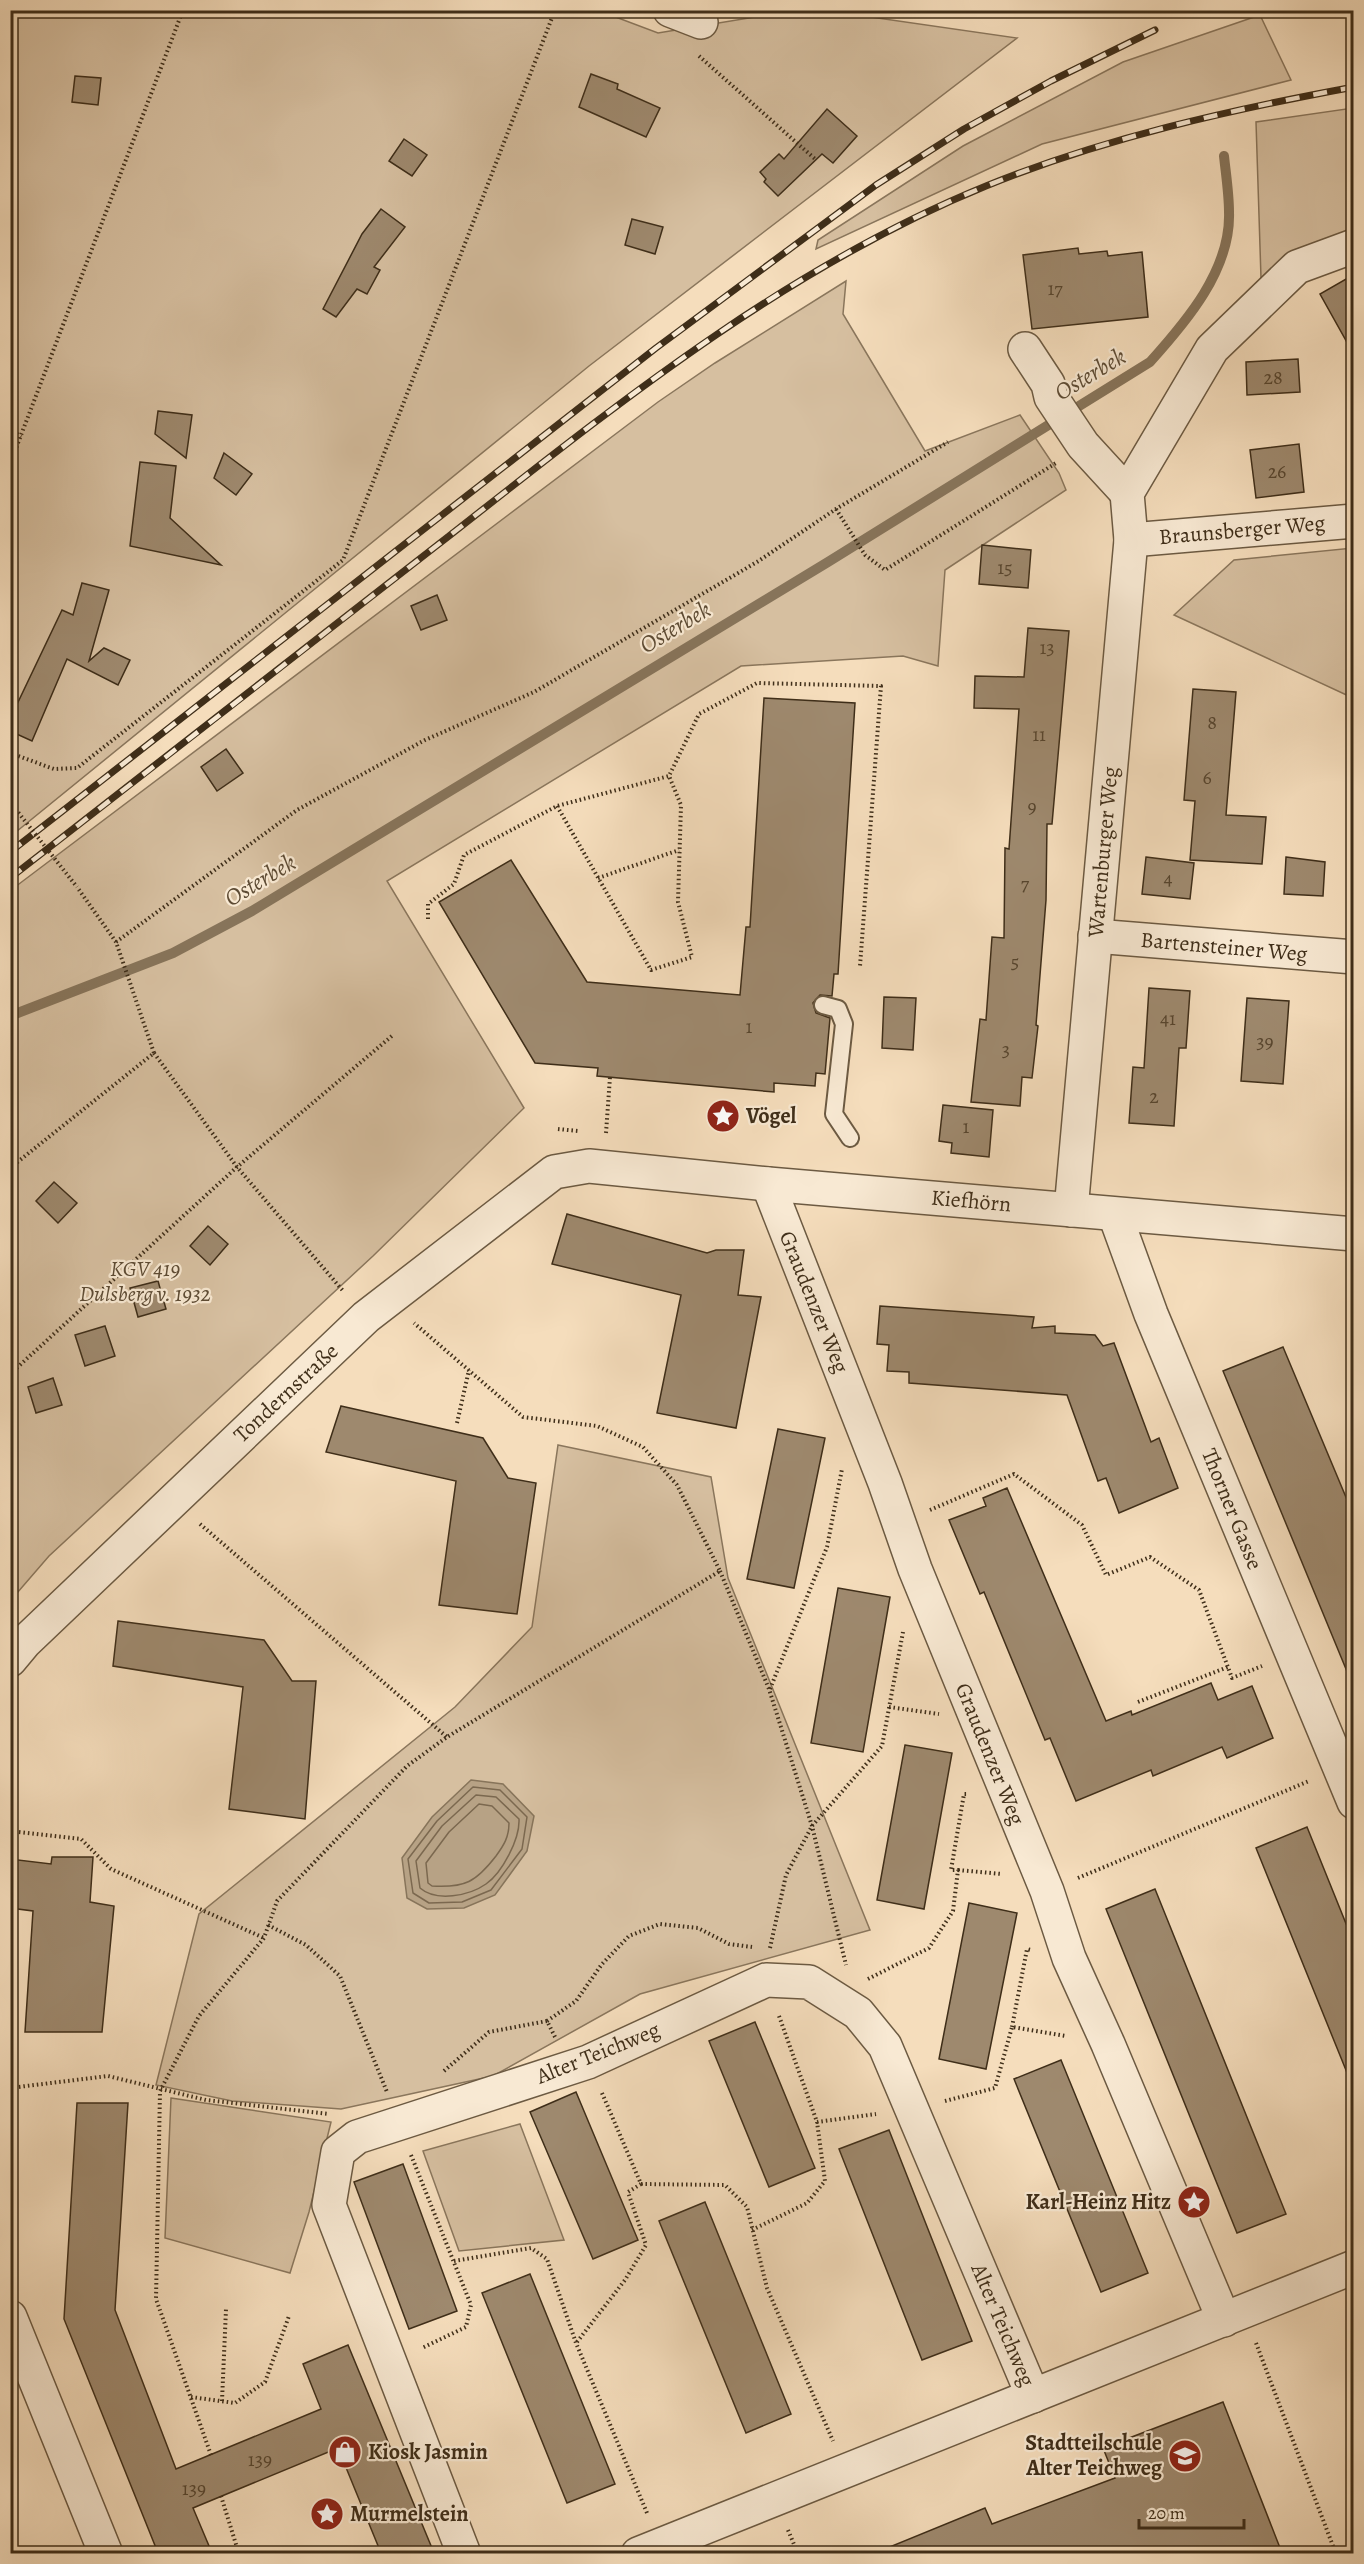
<svg xmlns="http://www.w3.org/2000/svg" width="1364" height="2564" font-family="Alegreya,serif">
	<rect width="100%" height="100%" fill="#f5ddbc"/>
	<filter id="stains"><feTurbulence type="fractalNoise" baseFrequency=".00333" numOctaves="4"/><feColorMatrix values="0 0 0 0 .2 0 0 0 0 .09 0 0 0 0 .02 0 0 0 .5 -.17"/></filter>
	<radialGradient id="worn" r=".72"><stop offset=".6" stop-color="#630" stop-opacity="0"/><stop offset="1" stop-color="#630" stop-opacity=".3"/></radialGradient>
	<g fill="#d6bfa0" stroke="#8a765c" stroke-width="1.5">
		<path d="M 597,10 L 658,33 L 792,11 L 822,10 L 1017,38 L 589,366 L 11,836 L 11,11 Z"/>
		<path d="M 1260,15 L 1291,80 L 1042,144 L 816,249 L 818,240 L 963,146 L 1123,62 Z"/>
		<path d="M 1353,108 L 1353,234 L 1261,278 L 1256,122 Z"/>
		<path d="M 846,281 L 843,314 L 925,451 L 1020,415 L 1059,473 L 1066,490 L 945,570 L 938,666 L 903,656 L 741,666 L 387,881 L 524,1108 L 373,1256 L 49,1556 L 11,1600 L 11,890 L 658,402 L 715,363 Z"/>
		<path d="M 1353,548 L 1353,698 L 1174,615 L 1234,560 Z"/>
		<path d="M 558,1445 L 711,1477 L 728,1578 L 870,1930 L 640,1994 L 493,2076 L 341,2109 L 232,2101 L 156,2085 L 199,1914 L 455,1707 L 532,1627 Z"/>
		<path d="M 171,2098 L 331,2122 L 309,2212 L 290,2273 L 165,2238 Z"/>
		<path d="M 520,2124 L 564,2240 L 459,2251 L 423,2151 Z"/>
	</g>
	<path fill="#b7a285" stroke="#87745a" stroke-width="1.5" d="M 471,1780 L 503,1784 L 534,1816 L 527,1851 L 495,1895 L 464,1908 L 427,1909 L 407,1898 L 402,1858 L 432,1817 Z"/>
	<g fill="none" stroke-linecap="round" stroke-linejoin="round">
		<g stroke="#7b684f" stroke-width="1.5">
			<path d="M 473,1787 L 500,1790 L 527,1817 L 522,1849 L 491,1890 L 462,1902 L 429,1903 L 413,1893 L 408,1859 L 437,1821 Z"/>
			<path d="M 476,1795 L 496,1797 L 519,1819 C 520,1839 502,1873 486,1884 C 469,1896 436,1902 420,1888 L 416,1861 L 442,1826 Z"/>
			<path d="M 479,1804 L 492,1806 L 509,1823 C 509,1837 504,1845 496,1856 C 476,1882 465,1888 432,1886 L 428,1883 L 426,1863 L 449,1832 Z"/>
		</g>
		<path stroke="#87745a" stroke-width="10" d="M 10,1016 L 173,953 L 252,911 L 828,562 L 1150,362 C 1186,322 1231,270 1229,212 C 1229,194 1226,175 1224,156"/>
	</g>
	<g fill="#9e896e" stroke="#3f2e19" stroke-width="1.5">
		<path d="M 591,74 L 618,84 L 617,89 L 660,108 L 646,137 L 579,107 Z"/>
		<path d="M 75,76 L 101,78 L 98,105 L 72,102 Z"/>
		<path d="M 827,109 L 857,136 L 833,163 L 822,154 L 778,196 L 764,182 L 766,179 L 760,172 L 779,154 L 784,159 Z"/>
		<path d="M 404,139 L 427,155 L 412,176 L 389,161 Z"/>
		<path d="M 381,209 L 405,227 L 374,267 L 380,270 L 367,294 L 357,289 L 336,317 L 323,309 L 362,234 Z"/>
		<path d="M 632,219 L 663,227 L 655,254 L 625,245 Z"/>
		<path d="M 1078,248 L 1079,254 L 1107,251 L 1108,256 L 1142,252 L 1148,317 L 1032,329 L 1023,255 Z"/>
		<path d="M 1353,275 L 1353,353 L 1320,294 Z"/>
		<path d="M 1298,359 L 1300,392 L 1247,395 L 1246,362 Z"/>
		<path d="M 158,411 L 192,415 L 186,458 L 155,434 Z"/>
		<path d="M 1299,444 L 1304,492 L 1256,498 L 1250,450 Z"/>
		<path d="M 224,453 L 252,474 L 236,495 L 214,478 Z"/>
		<path d="M 140,462 L 176,466 L 170,518 L 221,565 L 130,546 Z"/>
		<path d="M 982,545 L 1031,550 L 1028,588 L 979,584 Z"/>
		<path d="M 82,583 L 109,590 L 89,661 L 104,648 L 130,660 L 118,685 L 67,659 L 32,741 L 10,731 L 10,719 L 62,610 L 73,615 Z"/>
		<path d="M 437,595 L 447,620 L 421,630 L 411,606 Z"/>
		<path d="M 1028,628 L 1069,631 L 1052,824 L 1047,824 L 1046,900 L 1036,1025 L 1038,1026 L 1032,1078 L 1022,1077 L 1020,1106 L 971,1102 L 980,1019 L 986,1020 L 992,937 L 1004,938 L 1005,848 L 1009,849 L 1019,709 L 974,708 L 975,676 L 1024,677 Z"/>
		<path d="M 1193,689 L 1236,692 L 1226,815 L 1266,817 L 1262,864 L 1190,860 L 1195,801 L 1184,800 Z"/>
		<path d="M 764,698 L 855,703 L 838,974 L 834,974 L 832,996 L 820,995 L 813,1003 L 816,1013 L 830,1018 L 825,1074 L 816,1073 L 815,1086 L 774,1083 L 774,1092 L 597,1076 L 598,1068 L 535,1063 L 439,902 L 511,860 L 587,982 L 740,995 L 746,927 L 750,927 Z"/>
		<path d="M 226,749 L 243,773 L 217,791 L 201,767 Z"/>
		<path d="M 1146,857 L 1194,863 L 1190,899 L 1142,894 Z"/>
		<path d="M 1286,857 L 1325,862 L 1323,896 L 1284,894 Z"/>
		<path d="M 1149,988 L 1190,991 L 1186,1048 L 1179,1048 L 1174,1126 L 1129,1123 L 1133,1067 L 1144,1068 Z"/>
		<path d="M 884,997 L 916,998 L 913,1050 L 882,1048 Z"/>
		<path d="M 1247,998 L 1289,1001 L 1283,1084 L 1241,1081 Z"/>
		<path d="M 943,1105 L 993,1110 L 989,1157 L 951,1153 L 952,1143 L 939,1141 Z"/>
		<path d="M 54,1182 L 77,1203 L 58,1223 L 36,1201 Z"/>
		<path d="M 567,1214 L 707,1253 L 716,1250 L 744,1250 L 738,1295 L 761,1297 L 736,1428 L 657,1413 L 681,1295 L 552,1264 Z"/>
		<path d="M 208,1226 L 228,1244 L 210,1265 L 190,1246 Z"/>
		<path d="M 158,1281 L 166,1309 L 138,1317 L 130,1288 Z"/>
		<path d="M 880,1306 L 1034,1317 L 1032,1328 L 1055,1326 L 1055,1333 L 1095,1335 L 1103,1346 L 1114,1343 L 1151,1442 L 1159,1438 L 1178,1488 L 1119,1513 L 1106,1478 L 1098,1481 L 1067,1395 L 909,1383 L 909,1372 L 887,1371 L 889,1345 L 877,1344 Z"/>
		<path d="M 105,1326 L 115,1356 L 85,1366 L 75,1335 Z"/>
		<path d="M 1283,1347 L 1353,1514 L 1353,1686 L 1223,1371 Z"/>
		<path d="M 53,1378 L 62,1405 L 36,1413 L 28,1387 Z"/>
		<path d="M 341,1406 L 483,1438 L 508,1478 L 536,1483 L 517,1614 L 439,1605 L 456,1481 L 326,1452 Z"/>
		<path d="M 778,1429 L 825,1438 L 794,1588 L 747,1579 Z"/>
		<path d="M 1007,1488 L 1106,1721 L 1131,1711 L 1132,1715 L 1211,1683 L 1218,1700 L 1252,1686 L 1273,1738 L 1227,1758 L 1222,1747 L 1153,1776 L 1151,1770 L 1076,1801 L 1050,1738 L 1045,1740 L 984,1592 L 980,1594 L 949,1520 L 986,1506 L 983,1498 Z"/>
		<path d="M 838,1588 L 890,1597 L 863,1752 L 811,1743 Z"/>
		<path d="M 118,1621 L 264,1640 L 292,1681 L 316,1681 L 305,1819 L 229,1809 L 243,1687 L 113,1666 Z"/>
		<path d="M 905,1745 L 952,1753 L 924,1909 L 877,1900 Z"/>
		<path d="M 1307,1827 L 1353,1941 L 1352,2085 L 1256,1848 Z"/>
		<path d="M 52,1857 L 93,1857 L 90,1902 L 114,1906 L 102,2032 L 25,2032 L 33,1911 L 10,1908 L 10,1859 L 51,1864 Z"/>
		<path d="M 1155,1889 L 1286,2214 L 1237,2233 L 1106,1909 Z"/>
		<path d="M 969,1903 L 1017,1913 L 986,2069 L 939,2059 Z"/>
		<path d="M 755,2022 L 815,2168 L 769,2187 L 709,2041 Z"/>
		<path d="M 1061,2060 L 1148,2273 L 1101,2292 L 1014,2079 Z"/>
		<path d="M 576,2092 L 638,2240 L 593,2259 L 530,2112 Z"/>
		<path d="M 77,2103 L 128,2103 L 115,2310 L 176,2469 L 321,2409 L 303,2364 L 348,2345 L 434,2553 L 381,2553 L 338,2448 L 193,2508 L 212,2553 L 158,2553 L 64,2319 Z"/>
		<path d="M 889,2130 L 972,2341 L 922,2360 L 839,2149 Z"/>
		<path d="M 403,2164 L 457,2311 L 409,2329 L 354,2182 Z"/>
		<path d="M 705,2202 L 791,2414 L 746,2433 L 659,2221 Z"/>
		<path d="M 530,2274 L 615,2484 L 567,2503 L 482,2293 Z"/>
		<path d="M 1223,2402 L 1282,2553 L 875,2553 L 985,2508 L 992,2524 L 1115,2478 L 1103,2448 Z"/>
	</g>
	<g fill="none" stroke-linecap="round" stroke-linejoin="round">
		<defs>
			<path id="service" d="M 823,1005 L 838,1009 L 844,1024 L 834,1114 L 850,1138"/>
			<g id="minor">
				<path d="M 670,10 L 701,22"/>
				<path d="M 1025,349 L 1048,384 L 1051,397 L 1083,445 L 1127,493"/>
				<path d="M 1131,540 L 1354,521"/>
				<path d="M 1095,936 L 1354,957"/>
				<path d="M 768,1184 L 885,1483 L 915,1569 L 1047,1891 L 1069,1958 L 1108,2044 L 1224,2320"/>
				<path d="M 1071,1210 L 1131,540 L 1127,493 L 1212,349 L 1297,267 L 1354,246"/>
				<path d="M 1115,1215 L 1151,1314 L 1354,1802"/>
				<path d="M 10,1660 L 25,1642 L 366,1317 L 554,1172 L 589,1166 L 768,1184 L 1354,1234"/>
				<path d="M 10,2317 L 106,2554"/>
				<path d="M 464,2554 L 329,2205 L 338,2152 L 357,2137 L 588,2062 L 766,1980 L 809,1982 L 858,2013 L 885,2046 L 1033,2396"/>
			</g>
			<path id="tertiary" d="M 638,2554 L 1354,2267"/>
		</defs>
		<use href="#service" stroke="#6c5a42" stroke-width="20"/>
		<use href="#minor" stroke="#6c5a42" stroke-width="36"/>
		<use href="#tertiary" stroke="#6c5a42" stroke-width="36"/>
		<g stroke="#3f2e19" stroke-width="4" stroke-dasharray="1.5 3" stroke-linecap="butt">
			<path d="M 699,56 L 815,159"/>
			<path d="M 10,428 L 21,437"/>
			<path d="M 10,464 L 183,10"/>
			<path d="M 836,509 L 865,555 L 885,570 L 1056,463"/>
			<path d="M 10,753 L 54,769 L 77,768 L 343,560 L 555,10"/>
			<path d="M 557,806 L 651,970 L 692,957 L 678,902 L 681,805 L 669,776"/>
			<path d="M 598,878 L 679,850"/>
			<path d="M 428,919 L 428,904 L 454,884 L 464,855 L 557,806 L 669,776 L 699,714 L 757,683 L 881,686 L 860,966"/>
			<path d="M 116,942 L 297,810 L 425,740 L 534,692 L 757,562 L 836,509 L 948,442"/>
			<path d="M 154,1053 L 237,1167 L 344,1292"/>
			<path d="M 558,1129 L 578,1131"/>
			<path d="M 606,1133 L 610,1077"/>
			<path d="M 10,1168 L 154,1053 L 116,942 L 77,887"/>
			<path d="M 10,1374 L 237,1167 L 393,1035"/>
			<path d="M 457,1423 L 469,1370"/>
			<path d="M 930,1510 L 1014,1474 L 1082,1525 L 1106,1575 L 1150,1557 L 1199,1590 L 1232,1678 L 1262,1666"/>
			<path d="M 200,1524 L 447,1737"/>
			<path d="M 720,1571 L 769,1689 L 812,1826 L 846,1965"/>
			<path d="M 770,1689 L 827,1547 L 842,1469"/>
			<path d="M 1138,1702 L 1228,1667"/>
			<path d="M 889,1707 L 939,1714"/>
			<path d="M 10,1831 L 81,1839 L 111,1869 L 264,1938"/>
			<path d="M 958,1870 L 1002,1874"/>
			<path d="M 1078,1878 L 1309,1781"/>
			<path d="M 268,1925 L 306,1945 L 340,1976 L 387,2092"/>
			<path d="M 770,1948 L 786,1875 L 812,1826 L 882,1746 L 903,1632"/>
			<path d="M 868,1979 L 929,1948 L 953,1911 L 958,1870 L 951,1870 L 964,1794 L 969,1794"/>
			<path d="M 779,2016 L 817,2122 L 876,2114"/>
			<path d="M 547,2021 L 576,2001 L 602,1964 L 629,1936 L 660,1924 L 698,1928 L 729,1944 L 752,1947"/>
			<path d="M 1012,2027 L 1027,1949 L 1031,1950"/>
			<path d="M 444,2071 L 489,2032 L 547,2021 L 555,2037"/>
			<path d="M 10,2088 L 108,2076 L 206,2100 L 329,2114"/>
			<path d="M 945,2101 L 995,2088 L 1012,2027 L 1066,2036"/>
			<path d="M 411,2155 L 471,2305 L 466,2327 L 422,2348"/>
			<path d="M 641,2184 L 725,2185 L 747,2207 L 767,2288 L 833,2441"/>
			<path d="M 752,2230 L 807,2203 L 825,2181 L 817,2122"/>
			<path d="M 454,2261 L 531,2248 L 547,2259 L 576,2343 L 647,2513"/>
			<path d="M 577,2342 L 625,2280 L 646,2245 L 628,2192 L 641,2184 L 602,2093"/>
			<path d="M 1256,2343 L 1336,2554"/>
			<path d="M 191,2397 L 235,2403 L 265,2382 L 289,2316"/>
			<path d="M 222,2401 L 226,2309"/>
			<path d="M 211,2455 L 156,2299 L 160,2091 L 199,2016 L 264,1938 L 277,1901 L 407,1766 L 447,1737 L 720,1571 L 677,1485 L 643,1447 L 597,1426 L 523,1417 L 414,1323"/>
			<path d="M 221,2496 L 239,2554"/>
			<path d="M 788,2530 L 798,2554"/>
		</g>
		<use href="#service" stroke="#f8e9d3" stroke-width="16"/>
		<use href="#minor" stroke="#f8e9d3" stroke-width="33"/>
		<use href="#tertiary" stroke="#f8e9d3" stroke-width="33"/>
		<defs>
			<g id="rail">
				<path d="M 10,852 L 656,348 L 876,185 L 964,129 L 1051,81 L 1155,30"/>
				<path d="M 10,878 C 157,764 303,650 449,536 C 617,404 787,267 986,186 C 1104,138 1229,110 1354,87"/>
			</g>
		</defs>
		<use href="#rail" stroke="#3f2e19" stroke-width="7"/>
		<use href="#rail" stroke="#f8e9d3" stroke-width="4.5" stroke-dasharray="14" stroke-linecap="butt"/>
		<path stroke="#3f2e19" stroke-width="4" stroke-dasharray="1.5 3" stroke-linecap="butt" d="M 10,802 L 77,887"/>
	</g>
	<defs>
		<symbol id="sight-disc" viewBox="-11 -11 22 22"><circle r="9.5" fill="#8f2418" stroke="#f8e9d3"/><path d="M0-6L1.8-2.2L6-1.7L2.9 1.2L3.7 5.4L0 3.3L-3.7 5.4L-2.9 1.2L-6-1.7L-1.8-2.2Z" fill="#fff"/></symbol>
		<symbol id="shop-disc" viewBox="-11 -11 22 22"><circle r="9.5" fill="#8f2418" stroke="#f8e9d3"/><path d="M-5-2.5h2.3a2.7 3.5 0 0 1 5.4 0H5L5.5 6h-11ZM-1.5-2.5h3a1.5 2.3 0 0 0-3 0Z" fill="#fff"/></symbol>
		<symbol id="school-disc" viewBox="-11 -11 22 22"><circle r="9.5" fill="#8f2418" stroke="#f8e9d3"/><path d="M0-5L7-2L0 1L-7-2ZM-4 1L0 2.5L4 1V4Q0 6-4 4Z" fill="#fff"/></symbol>
	</defs>
	<g fill-rule="evenodd">
		<use href="#sight-disc" x="704" y="1097" width="38" height="38"/>
		<use href="#sight-disc" x="1175" y="2183" width="38" height="38"/>
		<use href="#shop-disc" x="326" y="2433" width="38" height="38"/>
		<use href="#school-disc" x="1166" y="2437" width="38" height="38"/>
		<use href="#sight-disc" x="308" y="2495" width="38" height="38"/>
	</g>
	<g text-anchor="middle" dominant-baseline="central" stroke-width="4.5" stroke-linejoin="round" paint-order="stroke">
		<g font-size="20" fill="#57452e">
			<text x="1055" y="288">17</text>
			<text x="1273" y="377">28</text>
			<text x="1277" y="471">26</text>
			<text x="1005" y="567">15</text>
			<text x="1047" y="647">13</text>
			<text x="1212" y="722">8</text>
			<text x="1039" y="734">11</text>
			<text x="1207" y="777">6</text>
			<text x="1032" y="806">9</text>
			<text x="1168" y="878">4</text>
			<text x="1025" y="883">7</text>
			<text x="1015" y="961">5</text>
			<text x="1168" y="1018">41</text>
			<text x="749" y="1026">1</text>
			<text x="1265" y="1041">39</text>
			<text x="1006" y="1049">3</text>
			<text x="1154" y="1096">2</text>
			<text x="966" y="1126">1</text>
			<text x="260" y="2459">139</text>
			<text x="194" y="2488">139</text>
		</g>
		<g font-size="22" fill="#3f2e19" stroke="#f8e9d3">
			<text transform="translate(1242 530) rotate(-5)">Braunsberger Weg</text>
			<text transform="translate(1103 852) rotate(-85)">Wartenburger Weg</text>
			<text transform="translate(1224 947) rotate(5)">Bartensteiner Weg</text>
			<text transform="translate(971 1201) rotate(5)">Kiefhörn</text>
			<text transform="translate(814 1302) rotate(68)">Graudenzer Weg</text>
			<text transform="translate(286 1393) rotate(-43)">Tondernstraße</text>
			<text transform="translate(1232 1509) rotate(68)">Thorner Gasse</text>
			<text transform="translate(990 1754) rotate(68)">Graudenzer Weg</text>
			<text transform="translate(598 2053) rotate(-22)">Alter Teichweg</text>
			<text transform="translate(1003 2325) rotate(67)">Alter Teichweg</text>
		</g>
		<g font-size="22" font-weight="bold" fill="#3f2e19" stroke="#f8e9d3" text-anchor="start">
			<text x="746" y="1116">Vögel</text>
			<text x="1171" y="2202" text-anchor="end">Karl-Heinz Hitz</text>
			<text x="1162" y="2443" text-anchor="end">Stadtteilschule<tspan x="1162" dy="25">Alter Teichweg</tspan></text>
			<text x="368" y="2452">Kiosk Jasmin</text>
			<text x="350" y="2514">Murmelstein</text>
		</g>
		<g font-size="22" font-style="italic" fill="#5d4b34" stroke="#f8e9d3">
			<text x="145" y="1269">KGV 419<tspan x="145" dy="25">Dulsberg v. 1932</tspan></text>
		</g>
		<g font-size="24" font-style="italic" fill="#5d4b34" stroke="#f8e9d3">
			<text transform="translate(1090 374) rotate(-31)">Osterbek</text>
			<text transform="translate(675 627) rotate(-31)">Osterbek</text>
			<text transform="translate(260 880) rotate(-31)">Osterbek</text>
		</g>
	</g>
	<rect width="1364" height="2564" fill="none" stroke="#f5ddbc" stroke-width="36"/>
	<rect x="12" y="12" width="1340" height="2540" fill="none" stroke="#3f2e19" stroke-width="3"/>
	<rect x="18" y="18" width="1328" height="2528" fill="none" stroke="#3f2e19" stroke-width="1.5"/>
	<path d="M1139 2519v9h105v-9" fill="none" stroke="#3f2e19" stroke-width="3"/>
	<text x="1148" y="2519" font-size="18" fill="#3f2e19" stroke="#f8e9d3" stroke-width="4.5" paint-order="stroke">20 m</text>
	<rect width="100%" height="100%" filter="url(#stains)"/>
	<rect width="100%" height="100%" fill="url(#worn)"/>
</svg>
